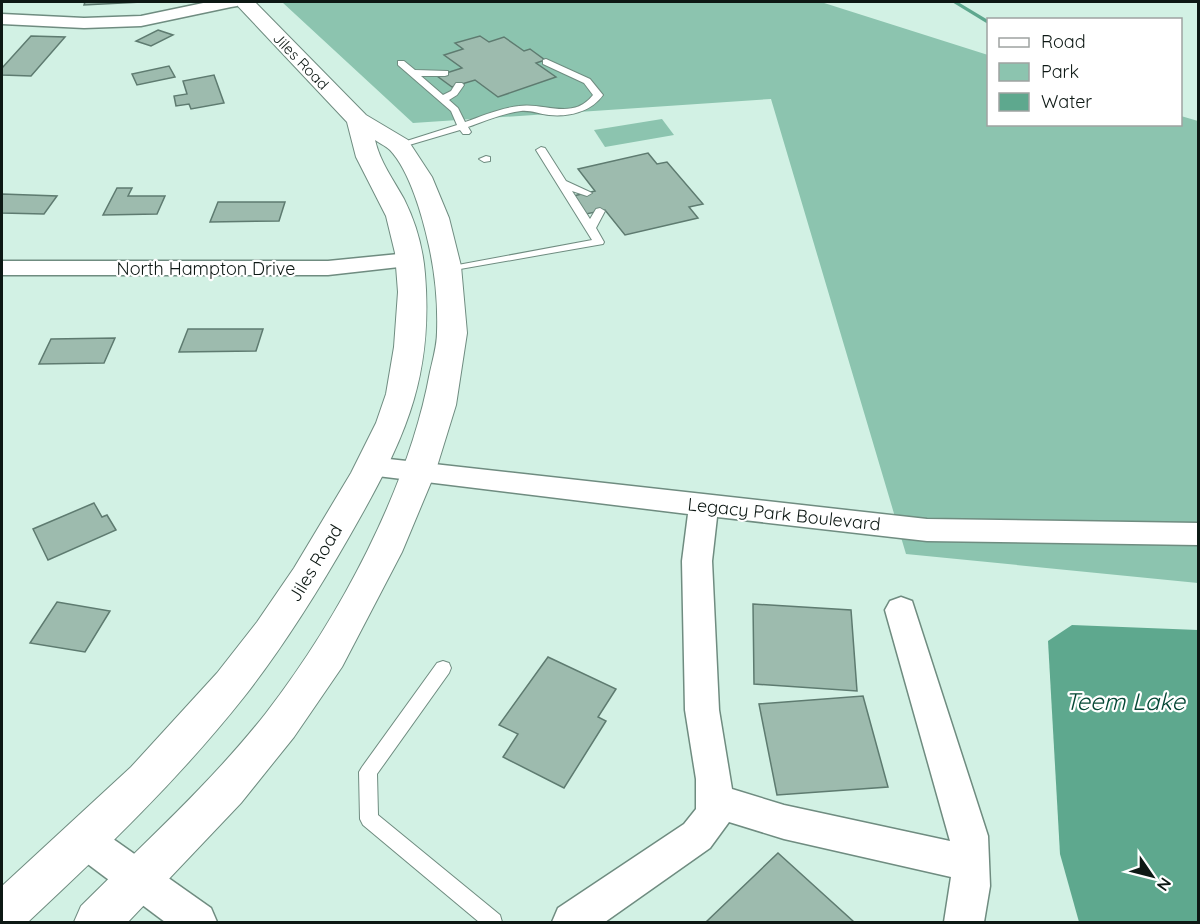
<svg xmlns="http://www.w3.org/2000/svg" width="1200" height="924" font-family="Quicksand,sans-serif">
	<rect width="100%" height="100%" fill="#d2f1e4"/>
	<g fill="#8cc4af">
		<path d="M 282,2 L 821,2 L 988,55 L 988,124 L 1180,124 L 1181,116 L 1198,121 L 1198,583 L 906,554 L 771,99 L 413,123 Z"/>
		<path d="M 662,119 L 674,135 L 605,147 L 594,130 Z"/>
	</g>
	<path fill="#5ea88e" d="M 1072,625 L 1198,630 L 1198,922 L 1079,922 L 1060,854 L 1048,641 Z"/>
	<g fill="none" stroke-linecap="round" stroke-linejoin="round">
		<path fill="#5ea88e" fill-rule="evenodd" d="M 952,2 L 958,2 L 988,20 L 988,24 Z"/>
	</g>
	<g fill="#9dbbae" stroke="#5e7b70" stroke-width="1.5">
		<path d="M 85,2 L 142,2 L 84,5 Z"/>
		<path d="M 158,30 L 173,35 L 151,46 L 136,41 Z"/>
		<path d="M 31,36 L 65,37 L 31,76 L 2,75 L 2,68 Z"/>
		<path d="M 480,36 L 489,42 L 504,37 L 524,51 L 530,49 L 545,60 L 536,63 L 556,77 L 498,97 L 475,80 L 452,87 L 437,76 L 462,68 L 444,55 L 463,49 L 455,43 Z"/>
		<path d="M 169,66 L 175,77 L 137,85 L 132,74 Z"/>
		<path d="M 214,75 L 224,103 L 191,109 L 189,104 L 176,106 L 174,96 L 187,94 L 183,81 Z"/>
		<path d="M 648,153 L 657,164 L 667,162 L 703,204 L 689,207 L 698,218 L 625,235 L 605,210 L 586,214 L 573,196 L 595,191 L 578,169 Z"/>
		<path d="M 117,188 L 132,188 L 128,196 L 165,196 L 157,214 L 103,215 Z"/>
		<path d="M 2,194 L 57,196 L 44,214 L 2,213 Z"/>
		<path d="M 218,202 L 285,202 L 279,221 L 210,222 Z"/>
		<path d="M 188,329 L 263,329 L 256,351 L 179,352 Z"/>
		<path d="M 115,338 L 104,363 L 39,364 L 51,339 Z"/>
		<path d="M 94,503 L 102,517 L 107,515 L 116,530 L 48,560 L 33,529 Z"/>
		<path d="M 57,602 L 110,611 L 85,652 L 30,643 Z"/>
		<path d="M 753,604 L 851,610 L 857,691 L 754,684 Z"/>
		<path d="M 548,657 L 616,689 L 598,717 L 606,721 L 564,788 L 503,757 L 518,734 L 499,725 Z"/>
		<path d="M 863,696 L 888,787 L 777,795 L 759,704 Z"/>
		<path d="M 778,853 L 854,922 L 706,922 Z"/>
	</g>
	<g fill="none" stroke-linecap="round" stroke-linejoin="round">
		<defs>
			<g id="lane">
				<path d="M 546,59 L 590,79 L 603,95 C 591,112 569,117 549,115 C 539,114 531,110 521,111 C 503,113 485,121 468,127 L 471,132 L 469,134 L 463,134 L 460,130 L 399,148 L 394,145 L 457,125 L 451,111 L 398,65 L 398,61 L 404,61 L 415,70 L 448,71 L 448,75 L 445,76 L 421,76 L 443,95 L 451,91 L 456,83 L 462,83 L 464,85 L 457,95 L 449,100 L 458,108 L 465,122 C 482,116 500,108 519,106 C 544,102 573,121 593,95 L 584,83 L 543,64 L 543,60 Z"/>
				<path d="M 541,147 L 545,148 L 566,181 L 592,193 L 587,196 L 572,191 L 590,219 L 596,209 L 600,208 L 605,211 L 596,228 L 604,242 L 603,244 L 443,272 L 443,268 L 447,267 L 592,240 L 536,150 Z"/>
				<path d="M 486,156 L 490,157 L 490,161 L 484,162 L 479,159 Z"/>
				<path d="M 443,661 L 449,663 L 451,668 L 449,673 L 377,774 L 378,815 L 500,915 L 502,922 L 479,922 L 363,825 L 360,819 L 359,772 L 362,767 L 437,663 Z"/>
			</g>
			<g id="street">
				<path d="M 208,2 L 240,2 L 237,6 L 231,7 L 141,26 L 84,28 L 2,24 L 2,14 L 84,18 L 141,16 Z"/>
				<path d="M 409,253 L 417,255 L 421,260 L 417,265 L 328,275 L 2,275 L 2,261 L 328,261 Z"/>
				<path d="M 371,457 L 927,519 L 1198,523 L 1198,545 L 927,541 L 717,517 L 712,561 L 719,710 L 732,789 L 784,805 L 950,841 L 885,610 L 890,601 L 901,597 L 912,601 L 988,836 L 990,886 L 984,922 L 944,922 L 951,877 L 784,839 L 729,822 L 710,848 L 605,922 L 552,922 L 558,908 L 684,824 L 696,809 L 696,779 L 685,710 L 682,561 L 688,514 L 361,474 L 357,467 L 361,460 Z"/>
				<path d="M 86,823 L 99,829 L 211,908 L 217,922 L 165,922 L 73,853 L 67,841 L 73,829 Z"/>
			</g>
			<path id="secondary" d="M 234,2 L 255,2 L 366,115 L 408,140 L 411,145 L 432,177 L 449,218 L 461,266 L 467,333 L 456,405 L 435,473 L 402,552 L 342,667 L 294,737 L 241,803 L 128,922 L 74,922 L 81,906 C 144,843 211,783 266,713 C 338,620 409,488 430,372 C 433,359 437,345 437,332 C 438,304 435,273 429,246 C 423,218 410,171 390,150 C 386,146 379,143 375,140 C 380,162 393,179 404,199 C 416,223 423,248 425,274 C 434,383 401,446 349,537 C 317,593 283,647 244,697 C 179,779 104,851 28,922 L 2,922 L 2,886 L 131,767 L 217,673 L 257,622 L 294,568 L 351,473 L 376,423 L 386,394 L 394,347 L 398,292 L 395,253 L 386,216 L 356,157 L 347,122 Z"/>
		</defs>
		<use href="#lane" stroke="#6f8c80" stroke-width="2"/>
		<use href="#street" stroke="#6f8c80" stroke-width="3"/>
		<use href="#secondary" stroke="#6f8c80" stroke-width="2"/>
		<use href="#lane" fill="#fff" fill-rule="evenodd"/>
		<use href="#street" fill="#fff" fill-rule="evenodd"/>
		<use href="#secondary" fill="#fff" fill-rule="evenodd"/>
	</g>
	<g text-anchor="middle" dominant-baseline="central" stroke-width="4.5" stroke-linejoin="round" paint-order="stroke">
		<g font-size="15" fill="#0d1814" stroke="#fff">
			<text transform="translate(301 61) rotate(46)">Jiles Road</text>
		</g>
		<g font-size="18" fill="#0d1814" stroke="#fff">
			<text x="206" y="268">North Hampton Drive</text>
			<text transform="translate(784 514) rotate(6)">Legacy Park Boulevard</text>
			<text transform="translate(315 563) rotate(-59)">Jiles Road</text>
		</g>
		<g font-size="24" font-style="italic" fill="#044735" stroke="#fff">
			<text x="1125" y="701">Teem Lake</text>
		</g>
	</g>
	<rect width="1200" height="924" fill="none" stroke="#0d1814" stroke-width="6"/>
	<rect x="987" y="18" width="195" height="108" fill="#ffffff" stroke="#9ea3a1" stroke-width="1.5"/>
	<rect x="999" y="38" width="30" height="9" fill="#ffffff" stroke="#9ea3a1" stroke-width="1.5"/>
	<text x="1041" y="48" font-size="18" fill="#0d1814">Road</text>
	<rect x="999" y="63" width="30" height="18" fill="#8cc4af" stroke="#9ea3a1" stroke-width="1.5"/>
	<text x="1041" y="78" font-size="18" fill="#0d1814">Park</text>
	<rect x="999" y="93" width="30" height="18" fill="#5ea88e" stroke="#9ea3a1" stroke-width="1.5"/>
	<text x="1041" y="108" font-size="18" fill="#0d1814">Water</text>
	<g transform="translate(1152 876) rotate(125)" stroke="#ffffff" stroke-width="4.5" paint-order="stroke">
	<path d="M0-4.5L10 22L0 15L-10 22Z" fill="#0d1814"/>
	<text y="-9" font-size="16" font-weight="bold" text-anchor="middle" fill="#0d1814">N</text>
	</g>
</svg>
